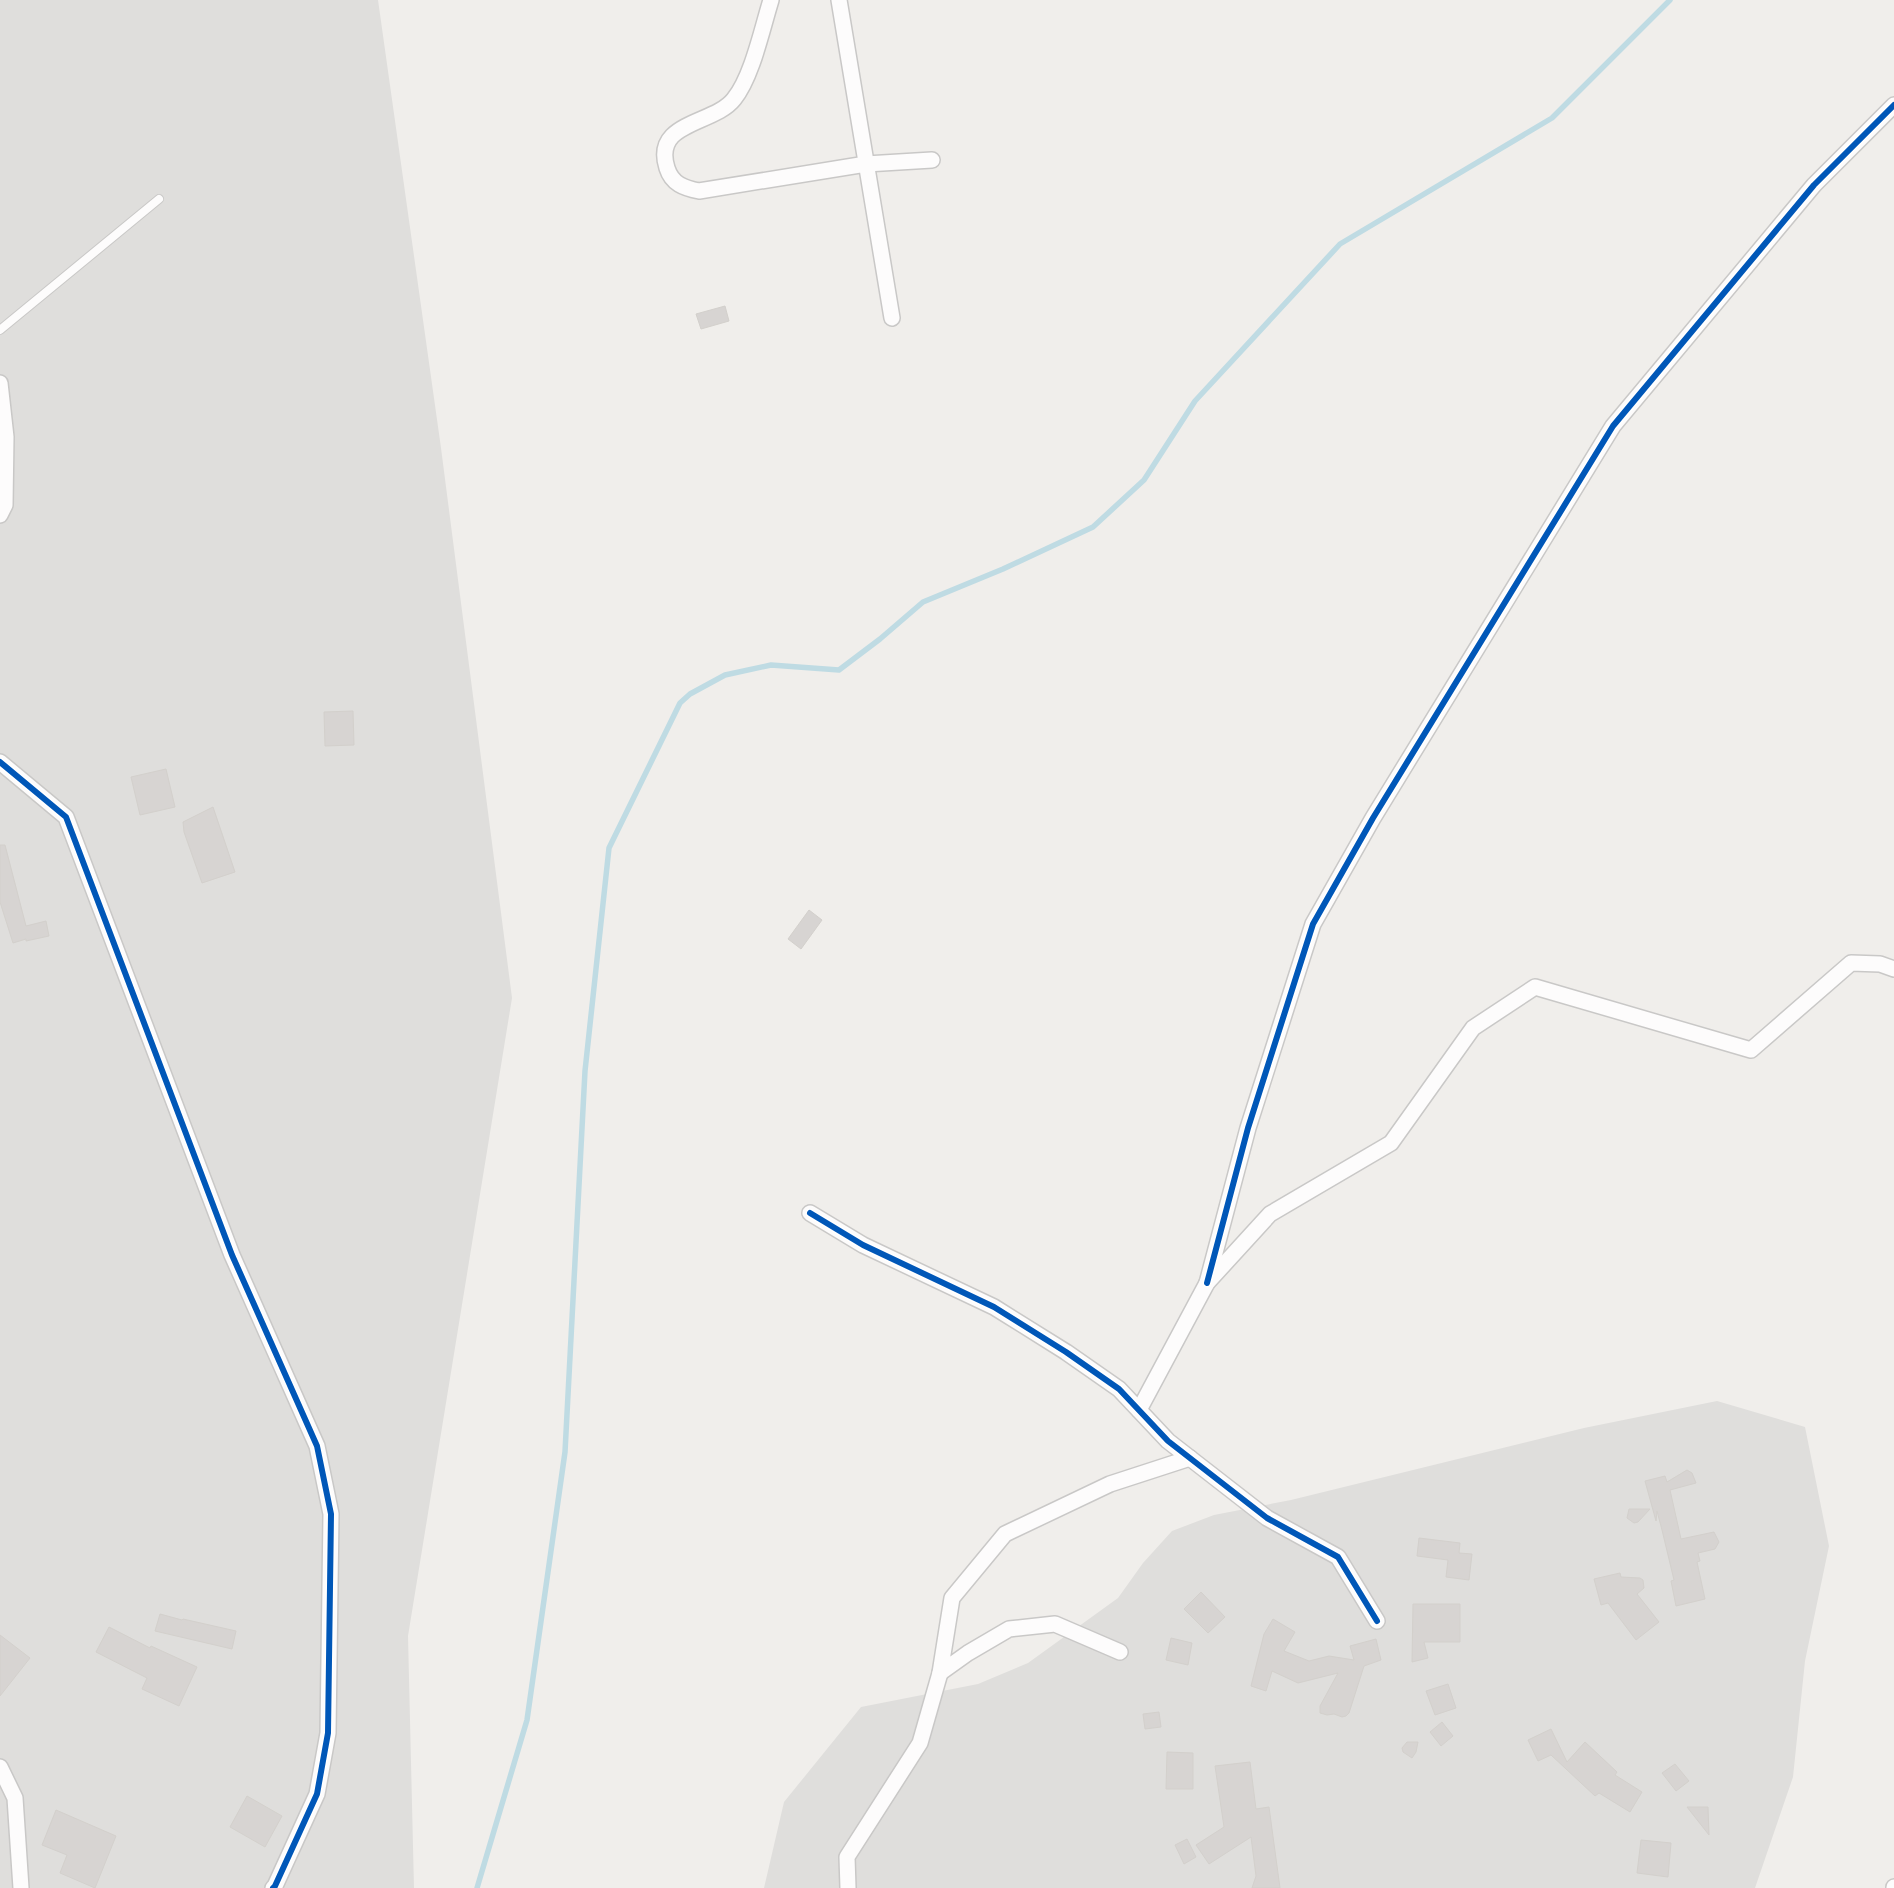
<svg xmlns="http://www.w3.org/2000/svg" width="1894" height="1888" font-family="'Roboto Condensed',sans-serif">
	<rect width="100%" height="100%" fill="#f0eeeb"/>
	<g fill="#dfdedc">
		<path d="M 0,0 L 378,0 L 441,448 L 512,998 L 408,1636 L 414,1888 L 0,1888 Z"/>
		<path d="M 1717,1401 L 1805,1427 L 1829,1546 L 1805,1661 L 1793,1777 L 1755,1888 L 764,1888 L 784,1802 L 861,1707 L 978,1684 L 1028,1663 L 1118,1598 L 1143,1563 L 1172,1531 L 1214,1515 L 1291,1500 L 1584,1428 Z"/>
	</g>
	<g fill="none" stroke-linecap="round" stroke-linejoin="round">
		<path stroke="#bfdbe3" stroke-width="5.5" d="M 477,1888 L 527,1720 L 565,1452 L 585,1071 L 609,848 L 680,703 L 690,694 L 725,675 L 771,665 L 839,670 L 880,639 L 923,602 L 1003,569 L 1093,527 L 1144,480 L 1195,401 L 1340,244 L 1552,118 L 1670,0"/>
	</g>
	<g fill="#d7d4d2" stroke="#d3d0cc">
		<path d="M 725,306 L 729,321 L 701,329 L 696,314 Z"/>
		<path d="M 353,711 L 354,745 L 325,746 L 324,712 Z"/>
		<path d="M 166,769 L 175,807 L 140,815 L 131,777 Z"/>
		<path d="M 213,807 L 235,872 L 202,883 L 184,832 L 183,822 Z"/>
		<path d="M 0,845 L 5,845 L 26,926 L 46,921 L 49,936 L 26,941 L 26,939 L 13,943 L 0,902 Z"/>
		<path d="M 809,910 L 822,920 L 801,949 L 788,939 Z"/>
		<path d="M 1687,1470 L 1692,1473 L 1696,1483 L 1670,1490 L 1681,1539 L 1714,1532 L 1719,1542 L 1715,1549 L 1698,1553 L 1700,1561 L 1697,1562 L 1705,1599 L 1676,1606 L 1671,1581 L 1674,1580 L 1662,1530 L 1657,1511 L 1656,1521 L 1645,1481 L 1665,1476 L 1667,1482 Z"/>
		<path d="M 1629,1509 L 1650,1509 L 1638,1522 L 1634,1523 L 1627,1518 Z"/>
		<path d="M 1419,1538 L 1460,1543 L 1459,1553 L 1472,1554 L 1469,1580 L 1446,1577 L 1448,1560 L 1417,1556 Z"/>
		<path d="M 1620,1573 L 1621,1577 L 1640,1578 L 1643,1580 L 1644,1588 L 1637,1594 L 1659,1622 L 1636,1640 L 1608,1603 L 1601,1605 L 1594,1579 Z"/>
		<path d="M 1201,1592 L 1225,1617 L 1208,1633 L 1184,1609 Z"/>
		<path d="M 1413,1604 L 1460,1604 L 1460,1642 L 1424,1642 L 1428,1658 L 1412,1662 Z"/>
		<path d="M 160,1614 L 182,1620 L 183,1619 L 236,1631 L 232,1649 L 155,1631 Z"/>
		<path d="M 1273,1619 L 1295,1632 L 1284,1651 L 1309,1661 L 1329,1656 L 1354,1660 L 1350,1646 L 1376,1639 L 1381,1660 L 1364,1666 L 1349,1713 L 1346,1716 L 1342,1717 L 1334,1714 L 1327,1715 L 1320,1713 L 1320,1706 L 1338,1673 L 1298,1683 L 1272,1671 L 1266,1691 L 1251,1686 L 1264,1634 Z"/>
		<path d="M 109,1627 L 150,1648 L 151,1646 L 197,1667 L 179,1706 L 142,1689 L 147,1678 L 96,1652 Z"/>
		<path d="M 0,1635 L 30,1658 L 0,1696 Z"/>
		<path d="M 1171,1638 L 1192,1643 L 1188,1665 L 1166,1660 Z"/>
		<path d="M 1448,1684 L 1456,1708 L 1435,1715 L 1426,1691 Z"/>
		<path d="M 1159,1712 L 1161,1727 L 1145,1729 L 1143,1714 Z"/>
		<path d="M 1442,1722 L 1453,1736 L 1441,1746 L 1430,1732 Z"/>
		<path d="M 1551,1729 L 1567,1762 L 1585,1742 L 1617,1772 L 1615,1775 L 1642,1792 L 1630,1812 L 1599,1793 L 1595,1796 L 1551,1755 L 1538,1761 L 1528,1740 Z"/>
		<path d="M 1407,1742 L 1418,1742 L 1416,1752 L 1412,1758 L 1403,1752 L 1402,1748 Z"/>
		<path d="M 1167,1752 L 1193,1753 L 1193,1789 L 1166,1789 Z"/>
		<path d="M 1250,1762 L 1256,1809 L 1269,1807 L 1280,1888 L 1252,1888 L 1256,1876 L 1251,1837 L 1209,1864 L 1196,1845 L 1224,1827 L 1215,1766 Z"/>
		<path d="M 1675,1764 L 1689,1781 L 1676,1791 L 1662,1773 Z"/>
		<path d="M 247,1796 L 282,1816 L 265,1847 L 230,1827 Z"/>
		<path d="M 1687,1807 L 1708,1807 L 1709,1835 Z"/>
		<path d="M 56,1810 L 116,1836 L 95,1888 L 60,1873 L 67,1855 L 42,1845 Z"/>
		<path d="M 1187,1839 L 1196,1857 L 1184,1864 L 1175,1845 Z"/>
		<path d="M 1641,1840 L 1671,1843 L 1668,1877 L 1637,1873 Z"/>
	</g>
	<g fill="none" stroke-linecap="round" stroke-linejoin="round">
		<defs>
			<path id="lane" d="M 0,330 L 159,199"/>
			<g id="street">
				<path d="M 771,0 C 762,29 752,77 734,99 C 714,125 652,121 667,168 C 672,184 684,188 699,191 L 866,164 L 932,160"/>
				<path d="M 839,0 L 892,318"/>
				<path d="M 0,383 L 6,437 L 5,505 L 0,515"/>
				<path d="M 0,762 L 66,817 L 232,1255 L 317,1446 L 331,1514 L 328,1733 L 317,1794 L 275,1886 L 273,1888"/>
				<path d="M 810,1213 L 863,1245 L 994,1307 L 1066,1352 L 1119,1389 L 1168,1441 L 1267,1518 L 1338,1557 L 1377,1621"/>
				<path d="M 1207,1283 L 1248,1128 L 1313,924 L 1373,818 L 1613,426 L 1814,185 L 1894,105"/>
				<path d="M 1139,1410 L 1207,1283 L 1270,1214 L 1391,1143 L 1473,1028 L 1535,987 L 1751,1050 L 1851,963 L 1880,964 L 1894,969"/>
				<path d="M 1120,1652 L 1055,1624 L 1009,1629 L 968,1653 L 940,1673 L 952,1598 L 1005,1534 L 1110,1484 L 1190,1458"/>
				<path d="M 0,1767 L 15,1798 L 21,1888"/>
				<path d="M 848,1888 L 847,1857 L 920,1743 L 940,1673"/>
				<path d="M 1894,1888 L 1894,1887"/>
			</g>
		</defs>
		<use href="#lane" stroke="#c9c8c7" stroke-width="10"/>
		<use href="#street" stroke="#c9c8c7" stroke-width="18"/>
		<use href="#lane" stroke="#fdfcfc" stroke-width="8"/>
		<use href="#street" stroke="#fdfcfc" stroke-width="15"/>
		<defs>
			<g id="cycleway">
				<path d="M 0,762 L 66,817 L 232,1255 L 317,1446 L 331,1514 L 328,1733 L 317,1794 L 275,1886 L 273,1888"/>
				<path d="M 810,1213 L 863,1245 L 994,1307 L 1066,1352 L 1119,1389 L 1168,1441 L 1267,1518 L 1338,1557 L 1377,1621"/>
				<path d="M 1207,1283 L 1248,1128 L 1313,924 L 1373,818 L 1613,426 L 1814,185 L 1894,105"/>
			</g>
		</defs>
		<use href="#cycleway" stroke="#fff" stroke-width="9"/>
		<use href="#cycleway" stroke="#0057b8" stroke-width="6"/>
	</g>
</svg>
